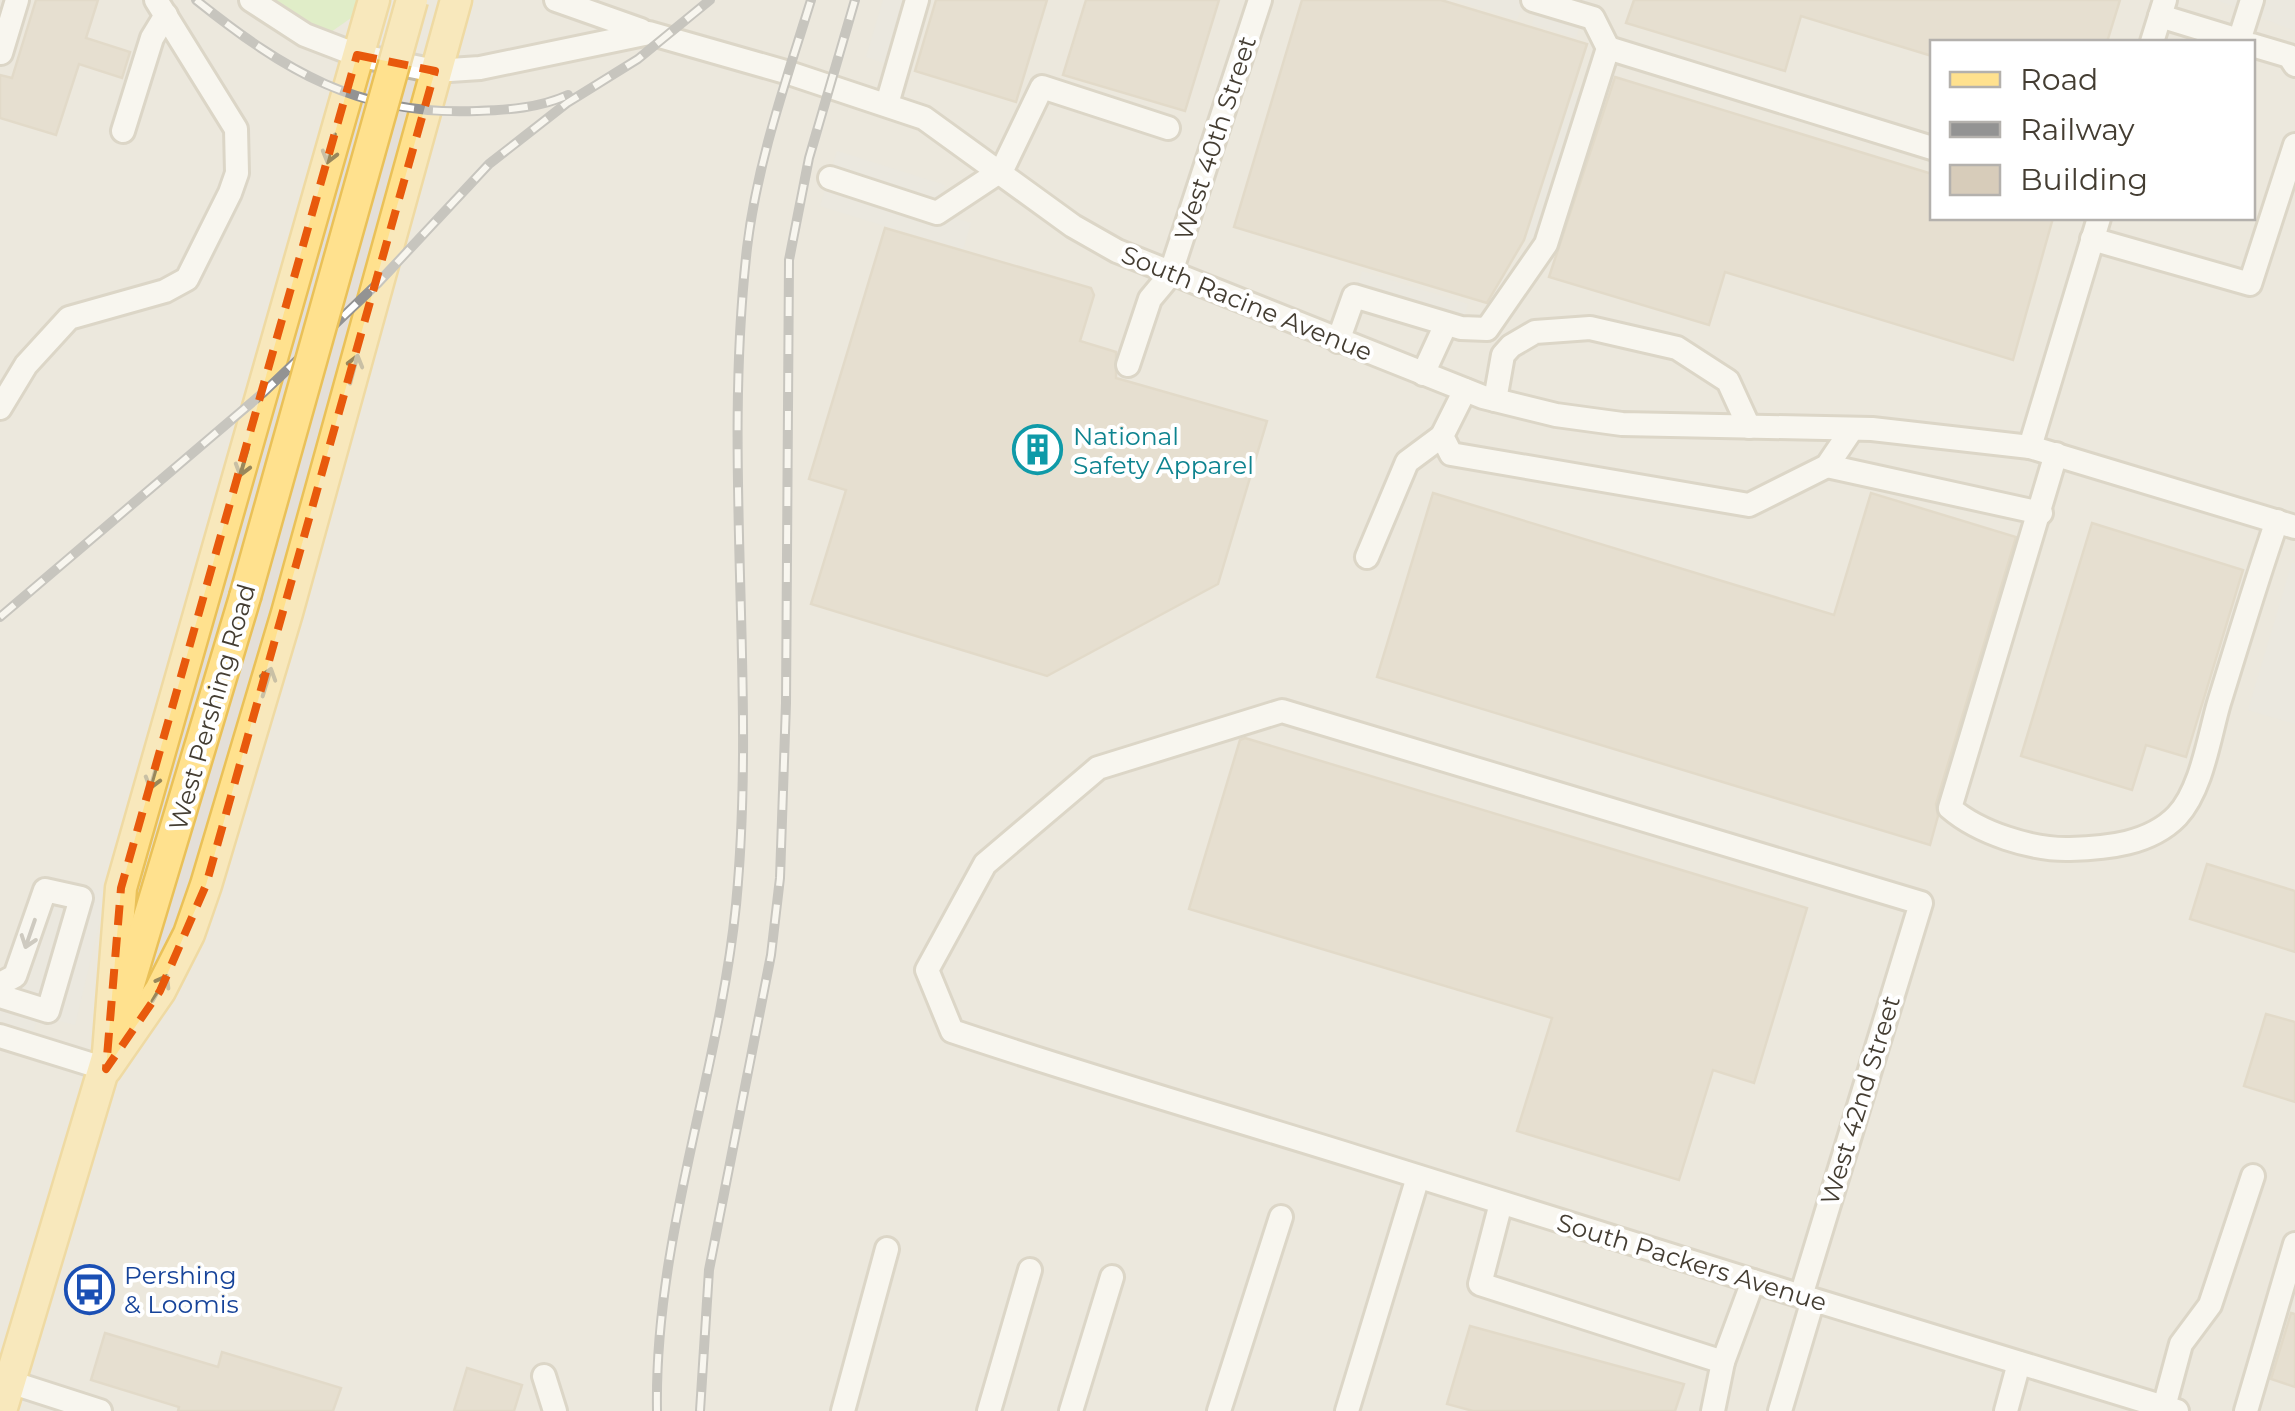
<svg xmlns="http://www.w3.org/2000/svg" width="2295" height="1411" font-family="Montserrat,sans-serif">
	<rect width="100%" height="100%" fill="#f2eee2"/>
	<path fill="#e4dfd8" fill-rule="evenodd" d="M 0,0 L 2295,0 L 2295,1411 L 0,1411 ZM 1932,42 L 2252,42 L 2252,218 L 1932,218 Z"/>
	<path fill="#cbeaa8" d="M 259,0 L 357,0 L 351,18 L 331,32 L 315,30 Z"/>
	<g fill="#e2dfdb">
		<path d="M 883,0 L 932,0 L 922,32 L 910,28 L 897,67 L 866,57 Z"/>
		<path d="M 1455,0 L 1588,0 L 1576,38 L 1532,24 L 1537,8 L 1523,4 L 1517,20 Z"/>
		<path d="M 2295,0 L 2295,31 L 2219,1 L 2219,0 Z"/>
		<path d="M 1595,89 L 1549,235 L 1524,240 L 1572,93 Z"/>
		<path d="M 837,151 L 945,185 L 937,213 L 971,223 L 963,250 L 820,206 Z"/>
		<path d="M 1362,271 L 1468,304 L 1461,328 L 1354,296 Z"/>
		<path d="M 2292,563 L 2295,564 L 2295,724 L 2248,710 Z"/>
		<path d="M 41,878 L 107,892 L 75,1025 L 37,1015 L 34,1031 L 0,1022 L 0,973 L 7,967 Z"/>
	</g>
	<g fill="#d7ccba" stroke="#cfc2aa" stroke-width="2.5">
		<path d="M 36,0 L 98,0 L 86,38 L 130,52 L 122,78 L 79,64 L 56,135 L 0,118 L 0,75 L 12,78 Z"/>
		<path d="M 936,0 L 1047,0 L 1016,102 L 915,71 Z"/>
		<path d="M 1086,0 L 1219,0 L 1185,111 L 1063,75 Z"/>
		<path d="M 1302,0 L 1441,0 L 1587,44 L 1524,240 L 1487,303 L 1234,227 Z"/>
		<path d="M 1634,0 L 2120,0 L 2107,42 L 1932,42 L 1932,56 L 1801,16 L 1785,71 L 1626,23 Z"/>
		<path d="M 1615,77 L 1932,174 L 1932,218 L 2053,218 L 2013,360 L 1725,272 L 1709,325 L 1549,277 Z"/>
		<path d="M 885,228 L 1091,288 L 1094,295 L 1080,341 L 1116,352 L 1116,378 L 1267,421 L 1218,584 L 1047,676 L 811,604 L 846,490 L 809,479 Z"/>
		<path d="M 1433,493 L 1834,615 L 1871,493 L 2016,537 L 1936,804 L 1938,816 L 1930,845 L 1377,677 Z"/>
		<path d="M 2092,523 L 2243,570 L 2186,757 L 2146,745 L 2132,790 L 2021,756 Z"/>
		<path d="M 1245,738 L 1807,908 L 1754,1083 L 1713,1070 L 1679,1180 L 1517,1131 L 1552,1018 L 1189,909 L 1240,740 Z"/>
		<path d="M 2207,864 L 2295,891 L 2295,952 L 2190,919 Z"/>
		<path d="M 2266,1014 L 2295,1022 L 2295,1102 L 2244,1086 Z"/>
		<path d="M 2291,1313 L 2295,1314 L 2295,1387 L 2271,1379 Z"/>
		<path d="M 1470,1326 L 1684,1384 L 1675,1411 L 1473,1411 L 1447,1404 Z"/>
		<path d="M 105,1333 L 218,1367 L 222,1352 L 341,1388 L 333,1411 L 178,1411 L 179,1407 L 91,1380 Z"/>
		<path d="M 467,1368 L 522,1385 L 514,1411 L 454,1411 Z"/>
	</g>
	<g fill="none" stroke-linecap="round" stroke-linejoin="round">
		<defs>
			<g id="minor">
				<path d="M 251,0 L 305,35 L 357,55 L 435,71 L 480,68 L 649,33 L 789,73 L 924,118 L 1073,226 L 1117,251 L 1483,397 L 1556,415 L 1622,424 L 1872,429 L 2030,447 L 2295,527"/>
				<path d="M 556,0 L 641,30"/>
				<path d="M 2160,16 L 2245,42"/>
				<path d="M 2239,41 L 2252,0"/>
				<path d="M 2152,42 L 2165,0"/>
				<path d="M 2252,45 L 2289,56 L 2295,65"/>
				<path d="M 1608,48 L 1932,148"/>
				<path d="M 1,53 L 17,0"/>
				<path d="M 887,104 L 917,0"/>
				<path d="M 123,131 L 152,38 L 166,15"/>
				<path d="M 830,178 L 937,213 L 1002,170 L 1042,87 L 1168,128"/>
				<path d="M 2092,239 L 2250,284 L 2295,145"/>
				<path d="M 1338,341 L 1354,296 L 1461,328 L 1487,329 L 1546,244 L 1608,48 L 1593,18 L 1533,0"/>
				<path d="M 1128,365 L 1150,299 L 1170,275 L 1260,0"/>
				<path d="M 1423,374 L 1446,324"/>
				<path d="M 1465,390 L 1442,436 L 1451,454 L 1749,505 L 1827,466 L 1852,429"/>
				<path d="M 1495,400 L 1503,355 L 1511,346 L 1535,332 L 1590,328 L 1677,348 L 1728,381 L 1749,427"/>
				<path d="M 0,408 L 26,365 L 69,318 L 165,291 L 187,279 L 230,193 L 237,173 L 236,129 L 156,0"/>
				<path d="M 2030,447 L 2099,218"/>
				<path d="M 2056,454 L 1950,808 C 1979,833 2032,850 2070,849 C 2107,848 2150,844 2177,816 C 2202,789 2209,737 2219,703 C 2238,642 2256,581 2277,521"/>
				<path d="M 1827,466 L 2041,513"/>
				<path d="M 1367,557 L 1407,462 L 1442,436"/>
				<path d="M 0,984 L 15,976 L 45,890 L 81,898 L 48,1011 L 0,996"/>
				<path d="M 0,1036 L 106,1069"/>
				<path d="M 1501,1203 L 1480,1284 L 1723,1362"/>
				<path d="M 1801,1296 L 1921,903 L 1282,711 L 1098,768 L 985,864 L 927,970 L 952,1031 C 1086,1076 1221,1115 1356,1157 C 1629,1243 1903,1328 2177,1411"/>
				<path d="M 544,1376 L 555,1411"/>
				<path d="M 10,1382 L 100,1411"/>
				<path d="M 2164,1407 L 2181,1344 L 2210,1305 L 2253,1176"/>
				<path d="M 843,1411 L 887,1249"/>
				<path d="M 989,1411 L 1030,1270"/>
				<path d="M 1071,1411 L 1112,1277"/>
				<path d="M 1219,1411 L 1281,1217"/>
				<path d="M 1347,1411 L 1418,1177"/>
				<path d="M 1713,1411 L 1723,1362 L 1753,1281"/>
				<path d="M 1780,1411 L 1813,1300"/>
				<path d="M 2006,1411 L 2019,1363"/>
				<path d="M 2246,1411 L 2295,1244"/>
			</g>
			<g id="major">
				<path d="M 107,1066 L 121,888 L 374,0"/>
				<path d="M 106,1069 L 160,991 L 189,934 L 206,885 L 287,613 L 456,0"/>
				<path d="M 1,1411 L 245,597"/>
			</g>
		</defs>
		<use href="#minor" stroke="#c1b9a7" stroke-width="28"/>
		<use href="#major" stroke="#eac158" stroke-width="35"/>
		<use href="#minor" stroke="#fff" stroke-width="22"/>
		<use href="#major" stroke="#ffe18e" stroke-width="30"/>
		<defs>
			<g id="rail">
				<path d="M 196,0 C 285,71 358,116 477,111 C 508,110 539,108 568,95"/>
				<path d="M 0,617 L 264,392 L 377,284 L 489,164 L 567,103 L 638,59 L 710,0"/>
				<path d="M 657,1411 C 654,1238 719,1075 736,905 C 757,687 722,466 747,248 C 757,163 786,81 811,0"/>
				<path d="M 700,1411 L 709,1270 L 771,955 L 780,878 L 786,703 L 789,260 L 809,158 L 855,0"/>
			</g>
		</defs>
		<use href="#rail" stroke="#939393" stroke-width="10"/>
		<use href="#rail" stroke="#fff" stroke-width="6" stroke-dasharray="19" stroke-linecap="butt"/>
		<defs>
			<path id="major-bridge" d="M 245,597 L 412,0"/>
		</defs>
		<use href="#major-bridge" stroke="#eac158" stroke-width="35" stroke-linecap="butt"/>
		<use href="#major-bridge" stroke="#ffe18e" stroke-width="30"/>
	</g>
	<defs><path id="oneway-shaft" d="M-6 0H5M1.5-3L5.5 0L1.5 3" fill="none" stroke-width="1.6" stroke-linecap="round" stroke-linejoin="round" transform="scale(2.5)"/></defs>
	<g stroke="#98875b">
		<use href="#oneway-shaft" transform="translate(331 149) rotate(105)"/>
		<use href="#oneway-shaft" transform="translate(354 369) rotate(-75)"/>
		<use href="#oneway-shaft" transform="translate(244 462) rotate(106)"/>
		<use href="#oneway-shaft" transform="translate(267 682) rotate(-73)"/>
		<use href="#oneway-shaft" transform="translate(154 775) rotate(106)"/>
		<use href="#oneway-shaft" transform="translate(160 988) rotate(-60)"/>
	</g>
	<use stroke="#a29e98" href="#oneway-shaft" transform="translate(30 934) rotate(109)"/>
	<path d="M0 0H2295V1411H0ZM 357,55 L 435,71 L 206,885 L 160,991 L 106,1069 L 121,888 Z" fill="#f2eee2" fill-opacity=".55" fill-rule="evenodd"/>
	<path fill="none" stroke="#e8590c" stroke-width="8" stroke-dasharray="20 12" stroke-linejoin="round" d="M 357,55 L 435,71 L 206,885 L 160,991 L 106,1069 L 121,888 Z"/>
	<defs>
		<symbol id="building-ring" viewBox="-11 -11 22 22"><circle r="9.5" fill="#fff" stroke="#0f9aa8" stroke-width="1.5"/><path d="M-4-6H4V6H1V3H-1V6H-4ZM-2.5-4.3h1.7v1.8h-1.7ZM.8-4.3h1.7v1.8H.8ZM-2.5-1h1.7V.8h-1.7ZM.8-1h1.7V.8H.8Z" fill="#0f9aa8"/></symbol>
		<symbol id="bus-ring" viewBox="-11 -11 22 22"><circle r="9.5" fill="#fff" stroke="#1a4fb4" stroke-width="1.5"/><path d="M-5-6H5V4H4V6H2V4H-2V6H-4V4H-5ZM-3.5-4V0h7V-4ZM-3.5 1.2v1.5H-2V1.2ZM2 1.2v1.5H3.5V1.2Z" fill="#1a4fb4"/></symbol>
	</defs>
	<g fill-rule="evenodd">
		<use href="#building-ring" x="1010" y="422" width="55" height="55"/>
		<use href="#bus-ring" x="62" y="1262" width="55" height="55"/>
	</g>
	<g text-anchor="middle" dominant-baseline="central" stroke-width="8" stroke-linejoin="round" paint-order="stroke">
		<g font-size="25" fill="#443d32" stroke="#fff">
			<text transform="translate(1215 138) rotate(-72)">West 40th Street</text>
			<text transform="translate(1247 303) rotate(22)">South Racine Avenue</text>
			<text transform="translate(212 707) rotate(-74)">West Pershing Road</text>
			<text transform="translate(1860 1100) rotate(-73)">West 42nd Street</text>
			<text transform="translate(1692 1262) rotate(17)">South Packers Avenue</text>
		</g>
		<g font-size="25" fill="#0d838f" stroke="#fff" text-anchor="start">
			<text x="1073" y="436">National<tspan x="1073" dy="29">Safety Apparel</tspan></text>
		</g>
		<g font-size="25" fill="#164399" stroke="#fff" text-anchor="start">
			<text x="124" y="1275">Pershing<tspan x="124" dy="29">&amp; Loomis</tspan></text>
		</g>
	</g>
	<rect x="1930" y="40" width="325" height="180" fill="#ffffff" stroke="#b4b1ad" stroke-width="2.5"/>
	<rect x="1950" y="72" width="50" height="15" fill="#ffe18e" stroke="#b4b1ad" stroke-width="2.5"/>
	<text x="2020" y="90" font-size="30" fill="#443d32">Road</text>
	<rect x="1950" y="122" width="50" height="15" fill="#939393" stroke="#b4b1ad" stroke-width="2.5"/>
	<text x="2020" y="140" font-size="30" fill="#443d32">Railway</text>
	<rect x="1950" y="165" width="50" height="30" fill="#d7ccba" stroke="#b4b1ad" stroke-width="2.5"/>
	<text x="2020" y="190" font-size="30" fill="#443d32">Building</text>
</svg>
